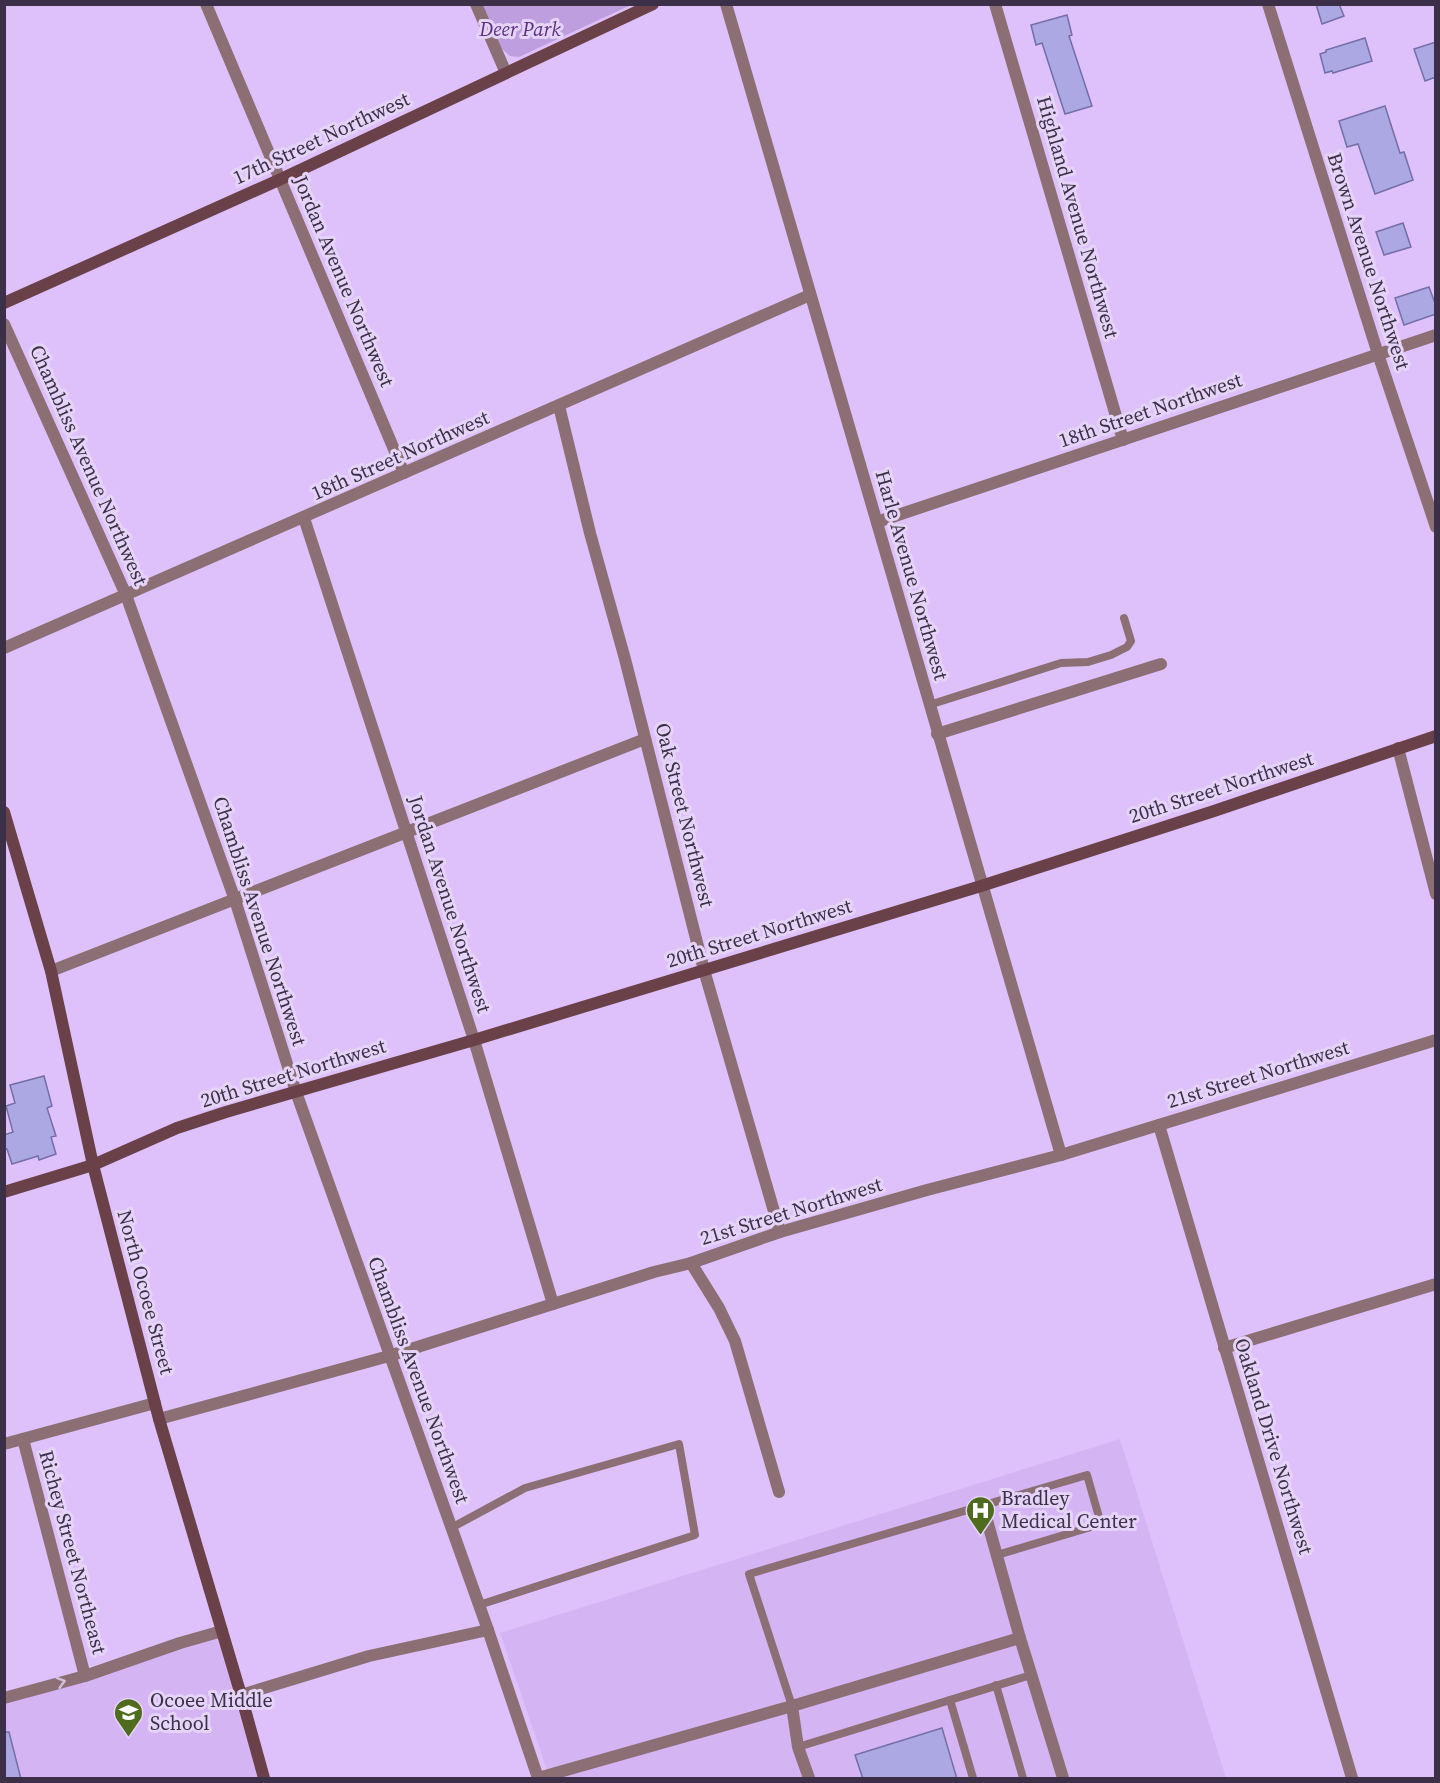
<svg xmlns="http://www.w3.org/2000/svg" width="1440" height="1783" font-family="'Source Serif 4',serif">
	<rect width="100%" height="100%" fill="#dec1fb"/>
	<g fill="#d5b4f4">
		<path d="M 1120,1439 L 1226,1778 L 550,1778 L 500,1633 Z"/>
		<path d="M 222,1631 L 264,1778 L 5,1778 L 5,1698 Z"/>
	</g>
	<path fill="#be9ede" d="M 483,5 L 631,5 L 519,57 L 510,56 L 502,49 Z"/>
	<g fill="#aca8e3" stroke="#746fa6" stroke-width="1.5">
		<path d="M 1316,4 L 1339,4 L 1344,16 L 1322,24 Z"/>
		<path d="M 1067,15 L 1072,35 L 1069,36 L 1092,106 L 1065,114 L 1042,43 L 1036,45 L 1031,25 Z"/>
		<path d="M 1365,38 L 1372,61 L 1333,73 L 1332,71 L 1325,73 L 1320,54 L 1326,52 L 1326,50 Z"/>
		<path d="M 1436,42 L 1436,77 L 1425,81 L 1414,49 Z"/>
		<path d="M 1385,106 L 1400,153 L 1404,152 L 1413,180 L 1375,194 L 1358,144 L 1347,147 L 1339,121 Z"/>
		<path d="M 1403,223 L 1411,247 L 1384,255 L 1376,232 Z"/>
		<path d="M 1429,287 L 1436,306 L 1436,314 L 1404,325 L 1395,298 Z"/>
		<path d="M 44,1076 L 52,1106 L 47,1108 L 56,1136 L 51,1137 L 56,1154 L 39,1160 L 38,1156 L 12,1164 L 7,1149 L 4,1150 L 4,1135 L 13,1132 L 6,1106 L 15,1103 L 10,1085 Z"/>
		<path d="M 942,1728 L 957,1779 L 863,1779 L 855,1755 Z"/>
		<path d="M 4,1732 L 9,1732 L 21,1779 L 4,1779 Z"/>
	</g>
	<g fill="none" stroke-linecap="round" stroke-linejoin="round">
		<g stroke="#8c6f74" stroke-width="8">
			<path d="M 929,705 L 1061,663 L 1088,662 L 1111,655 L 1127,647 L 1131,641 L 1124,618"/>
			<path d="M 451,1528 L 525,1488 L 679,1444 L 695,1535 L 479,1605"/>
			<path d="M 996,1685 L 1023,1778"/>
			<path d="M 950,1700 L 973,1778"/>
			<path d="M 792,1706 L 749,1574 L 1087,1475 L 1101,1524 L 997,1555"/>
			<path d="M 798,1747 L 1031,1675"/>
		</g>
		<g stroke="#8c6f74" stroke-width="12">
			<path d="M 206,4 L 404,473"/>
			<path d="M 476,4 L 506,73"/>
			<path d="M 726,4 L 1061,1155"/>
			<path d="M 995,4 L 1123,440"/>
			<path d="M 1268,4 L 1378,354 L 1436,527"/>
			<path d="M 4,324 L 126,595 L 235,900 L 296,1092 L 488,1630 L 538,1778"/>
			<path d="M 559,406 L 590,533 L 625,659 L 704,970 L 780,1232"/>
			<path d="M 304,518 L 474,1040 L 553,1304"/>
			<path d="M 877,522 L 1436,335"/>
			<path d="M 4,648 L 810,295"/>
			<path d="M 937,734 L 1161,664"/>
			<path d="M 1398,748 L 1436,894"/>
			<path d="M 51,971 L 645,739"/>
			<path d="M 1159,1125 L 1352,1778"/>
			<path d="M 691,1263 L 719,1308 L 735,1341 L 779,1492"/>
			<path d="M 1224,1348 L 1436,1284"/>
			<path d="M 159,1419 L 389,1356 L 654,1272 L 691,1263 L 780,1232 L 927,1190 L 1061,1155 L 1436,1040"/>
			<path d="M 23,1439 L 85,1676"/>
			<path d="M 4,1444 L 155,1403"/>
			<path d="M 983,1506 L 1020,1638 L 1063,1778"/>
			<path d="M 241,1695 L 369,1656 L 488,1630"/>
			<path d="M 4,1698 L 85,1676 L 180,1643 L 222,1631"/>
			<path d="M 792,1706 L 798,1747 L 809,1778"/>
			<path d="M 538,1778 L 792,1706 L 1020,1638"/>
		</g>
		<g stroke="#6a4149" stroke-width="12">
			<path d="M 4,303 L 281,179 L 653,4"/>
			<path d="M 4,812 L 51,971 L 93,1165 L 159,1419 L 241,1695 L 264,1778"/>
			<path d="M 4,1192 L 93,1165 L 177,1128 L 226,1112 L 474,1040 L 981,886 L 1214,811 L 1436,736"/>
		</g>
	</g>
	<defs><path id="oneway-chevron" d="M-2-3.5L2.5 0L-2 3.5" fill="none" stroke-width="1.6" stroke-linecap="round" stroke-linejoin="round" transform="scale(1.5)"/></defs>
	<use stroke="#d3c0dd" href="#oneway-chevron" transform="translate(61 1682) rotate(-16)"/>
	<defs>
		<symbol id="hospital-pin" viewBox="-11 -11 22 30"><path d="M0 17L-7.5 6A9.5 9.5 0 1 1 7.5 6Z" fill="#4f6b1e" stroke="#e5d4f7"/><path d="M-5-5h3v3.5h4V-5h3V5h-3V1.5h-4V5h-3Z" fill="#fff"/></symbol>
		<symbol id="school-pin" viewBox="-11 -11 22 30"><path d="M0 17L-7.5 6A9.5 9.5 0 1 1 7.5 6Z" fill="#4f6b1e" stroke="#e5d4f7"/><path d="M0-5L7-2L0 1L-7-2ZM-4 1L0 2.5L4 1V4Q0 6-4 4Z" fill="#fff"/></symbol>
	</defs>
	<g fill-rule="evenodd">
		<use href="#hospital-pin" x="964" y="1494" width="33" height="45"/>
		<use href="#school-pin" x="112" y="1696" width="33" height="45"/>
	</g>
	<g text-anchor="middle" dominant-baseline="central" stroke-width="6" stroke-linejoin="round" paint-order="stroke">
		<g font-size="20" font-style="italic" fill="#5c2f80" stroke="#e5d4f7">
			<text x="520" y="29">Deer Park</text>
		</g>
		<g font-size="20" fill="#3b3047" stroke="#e5d4f7">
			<text transform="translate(321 138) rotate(-25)">17th Street Northwest</text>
			<text transform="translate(1078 217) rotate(74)">Highland Avenue Northwest</text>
			<text transform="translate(1369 261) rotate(72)">Brown Avenue Northwest</text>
			<text transform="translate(344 281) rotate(67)">Jordan Avenue Northwest</text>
			<text transform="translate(1150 410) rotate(-19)">18th Street Northwest</text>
			<text transform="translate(400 455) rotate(-24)">18th Street Northwest</text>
			<text transform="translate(89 465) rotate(66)">Chambliss Avenue Northwest</text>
			<text transform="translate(912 575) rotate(74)">Harle Avenue Northwest</text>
			<text transform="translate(1221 787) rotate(-18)">20th Street Northwest</text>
			<text transform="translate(685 815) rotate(76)">Oak Street Northwest</text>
			<text transform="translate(450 904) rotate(72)">Jordan Avenue Northwest</text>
			<text transform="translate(260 921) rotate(72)">Chambliss Avenue Northwest</text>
			<text transform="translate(759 933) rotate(-17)">20th Street Northwest</text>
			<text transform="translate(293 1073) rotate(-17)">20th Street Northwest</text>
			<text transform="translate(1258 1074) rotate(-17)">21st Street Northwest</text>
			<text transform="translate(791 1211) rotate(-17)">21st Street Northwest</text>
			<text transform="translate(146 1292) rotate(75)">North Ocoee Street</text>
			<text transform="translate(419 1380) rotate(70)">Chambliss Avenue Northwest</text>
			<text transform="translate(1274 1446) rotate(73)">Oakland Drive Northwest</text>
			<text transform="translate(73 1552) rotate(75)">Richey Street Northeast</text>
		</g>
		<g font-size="20" fill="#3b3047" stroke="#e5d4f7" text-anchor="start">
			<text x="1001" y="1498">Bradley<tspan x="1001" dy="23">Medical Center</tspan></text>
			<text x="150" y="1700">Ocoee Middle<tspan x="150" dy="23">School</tspan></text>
		</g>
	</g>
	<rect width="1440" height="1783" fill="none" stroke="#3b3047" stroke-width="12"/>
</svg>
